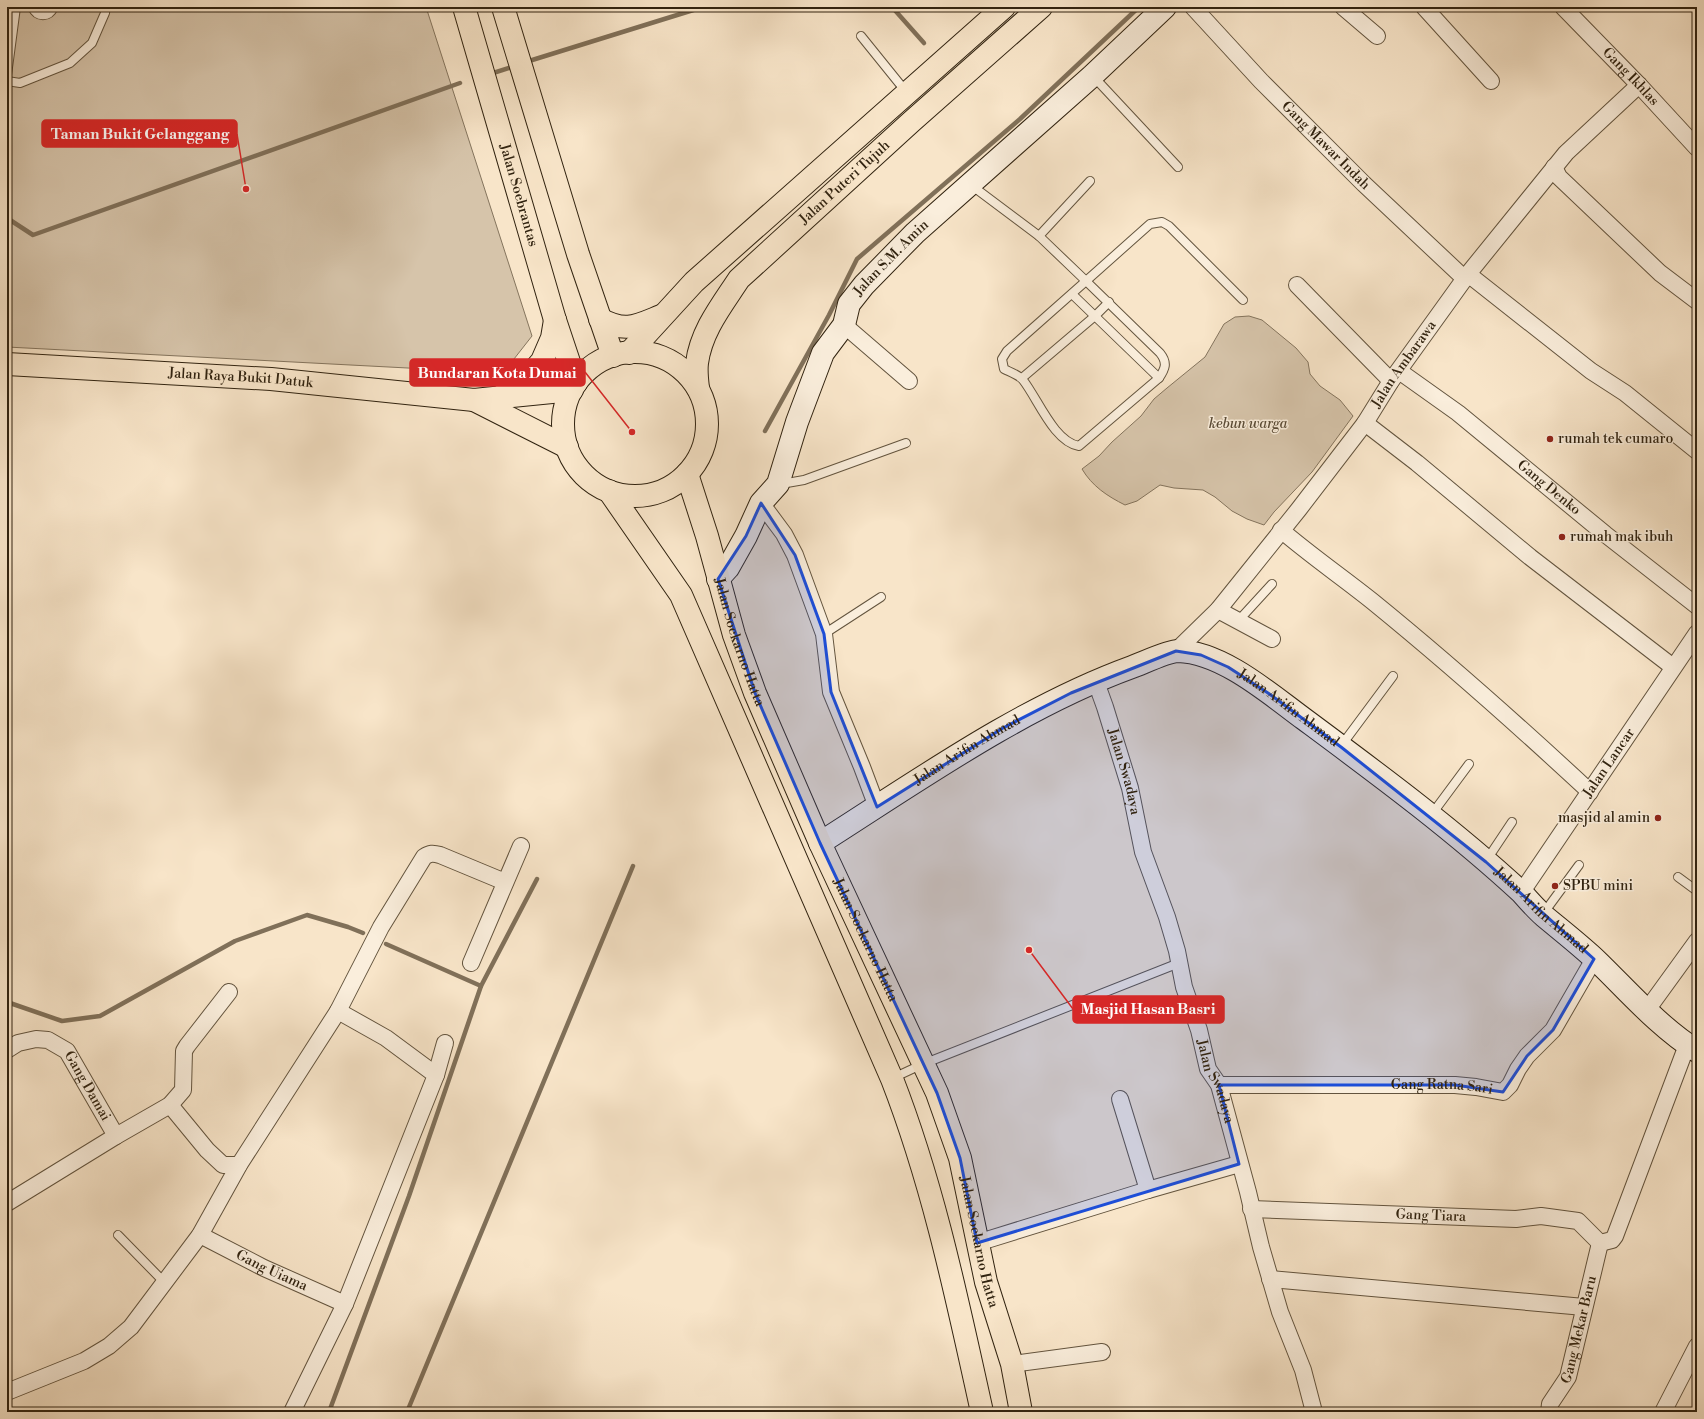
<svg xmlns="http://www.w3.org/2000/svg" width="1704" height="1419" font-family="'Libre Bodoni',serif">
	<rect width="100%" height="100%" fill="#f8e5c9"/>
	<filter id="stains"><feTurbulence type="fractalNoise" baseFrequency=".005" numOctaves="4"/><feColorMatrix values="0 0 0 0 .2 0 0 0 0 .09 0 0 0 0 .02 0 0 0 .5 -.17"/></filter>
	<radialGradient id="worn" r=".72"><stop offset=".6" stop-color="#630" stop-opacity="0"/><stop offset="1" stop-color="#630" stop-opacity=".3"/></radialGradient>
	<g fill="#d6c4aa" stroke="#84745d">
		<path d="M 7,7 L 426,7 L 532,336 L 503,373 L 7,347 Z"/>
		<path d="M 1249,316 L 1262,320 L 1296,348 L 1308,362 L 1310,374 L 1320,386 L 1340,400 L 1353,416 L 1312,472 L 1274,512 L 1264,525 L 1247,519 L 1232,511 L 1215,497 L 1203,490 L 1174,488 L 1160,485 L 1137,501 L 1125,505 C 1107,496 1092,486 1082,469 L 1099,456 L 1112,442 L 1141,416 L 1154,399 L 1167,388 L 1205,357 L 1224,324 L 1235,317 Z"/>
	</g>
	<g fill="none" stroke-linecap="round" stroke-linejoin="round">
		<g stroke="#807059" stroke-width="4.5">
			<path d="M 892,7 L 924,43"/>
			<path d="M 529,61 L 703,7"/>
			<path d="M 490,74 L 512,67"/>
			<path d="M 7,218 L 33,235 L 460,83"/>
			<path d="M 765,431 L 829,315 L 857,259 L 1020,119 L 1139,7"/>
			<path d="M 386,944 L 481,986"/>
			<path d="M 7,1002 L 62,1021 L 100,1016 L 235,941 L 307,915 L 348,927 L 363,933"/>
			<path d="M 329,1412 L 409,1196 L 481,986 L 537,879"/>
			<path d="M 407,1412 L 633,866"/>
		</g>
		<defs>
			<g id="lane">
				<path d="M 32,7 C 37,18 49,18 54,7"/>
				<path d="M 861,36 L 907,93"/>
				<path d="M 7,75 L 16,7"/>
				<path d="M 1093,76 L 1178,167"/>
				<path d="M 7,81 L 20,83 L 70,63 L 92,43 L 105,13 L 106,7"/>
				<path d="M 971,185 L 1039,236 L 1086,281 L 1007,351 L 1002,359 L 1004,369 C 1010,372 1019,375 1023,380 C 1038,399 1054,442 1079,446 L 1159,378 C 1165,369 1168,363 1160,353 L 1086,281 L 1150,224 L 1162,222 L 1169,226 L 1243,300"/>
				<path d="M 1039,236 L 1090,181"/>
				<path d="M 1072,294 L 1159,378"/>
				<path d="M 1022,378 L 1095,316 L 1109,302"/>
				<path d="M 781,484 L 804,480 L 906,443"/>
				<path d="M 1239,620 L 1272,584"/>
				<path d="M 824,634 L 881,597"/>
				<path d="M 1341,746 L 1393,676"/>
				<path d="M 1432,814 L 1469,764"/>
				<path d="M 1486,861 L 1512,822"/>
				<path d="M 1678,877 L 1697,891"/>
				<path d="M 1543,914 L 1579,865"/>
				<path d="M 893,1078 L 923,1064 L 1179,963"/>
				<path d="M 118,1235 L 164,1282"/>
			</g>
			<g id="street">
				<path id="s1" d="M 1193,7 L 1261,81 L 1364,184 L 1465,279"/>
				<path d="M 1343,7 L 1377,36"/>
				<path d="M 1424,7 L 1491,81"/>
				<path id="s2" d="M 1563,7 L 1639,85 L 1697,148"/>
				<path d="M 1554,167 L 1559,177 L 1660,273 L 1697,301"/>
				<path d="M 1468,274 L 1591,371 L 1625,393 L 1697,451"/>
				<path d="M 1297,285 L 1391,381"/>
				<path d="M 844,325 L 909,381"/>
				<path id="s3" d="M 1399,371 L 1458,413 L 1605,534 L 1697,606"/>
				<path d="M 1365,423 L 1417,463 L 1530,557 L 1673,667"/>
				<path d="M 761,503 L 784,534 L 795,555 L 824,634 L 831,692 L 862,767 L 877,807"/>
				<path d="M 1281,530 C 1310,555 1342,577 1372,601 C 1447,662 1519,726 1590,792"/>
				<path d="M 1218,610 L 1272,639"/>
				<path id="s4" d="M 1176,651 L 1218,610 L 1299,509 L 1365,423 L 1391,381 L 1468,274 L 1566,153 L 1639,85"/>
				<path id="s5" d="M 1096,682 L 1105,707 L 1130,788 L 1143,852 L 1167,917 L 1177,951 L 1184,987 L 1199,1030 L 1208,1069 L 1219,1085 L 1248,1192 L 1261,1247 L 1280,1312 L 1303,1370 L 1314,1412"/>
				<path id="s6" d="M 1521,893 L 1697,633"/>
				<path d="M 471,963 L 521,846"/>
				<path d="M 1647,1010 L 1697,941"/>
				<path id="s7" d="M 7,1050 L 18,1043 L 36,1039 L 48,1040 L 67,1051 L 116,1136"/>
				<path d="M 436,1075 L 445,1043"/>
				<path id="s8" d="M 1219,1085 L 1455,1085 L 1476,1087 L 1503,1092 L 1510,1085 L 1518,1069 L 1527,1056 L 1553,1030 L 1594,959"/>
				<path d="M 1120,1099 L 1148,1190"/>
				<path d="M 170,1105 L 207,1150 L 223,1165 L 239,1165"/>
				<path d="M 7,1203 L 116,1136 L 170,1105 L 183,1090 L 184,1051 L 187,1046 L 229,992"/>
				<path id="s9" d="M 1251,1209 L 1516,1219 L 1541,1216 L 1578,1221 L 1600,1243"/>
				<path id="s10" d="M 200,1235 L 264,1268 L 345,1304"/>
				<path d="M 977,1243 L 1148,1190 L 1239,1164"/>
				<path d="M 1600,1243 L 1612,1240 L 1615,1236 L 1687,1045"/>
				<path d="M 1270,1279 L 1584,1307"/>
				<path d="M 1012,1364 L 1102,1352"/>
				<path d="M 7,1392 L 84,1361 L 109,1346 L 131,1327 L 200,1235 L 239,1165 L 338,1011 L 381,927 L 424,857 C 430,853 433,853 440,855 L 505,882"/>
				<path d="M 292,1412 L 345,1304 L 436,1075 L 386,1038 L 338,1011"/>
				<path id="s11" d="M 1549,1412 L 1550,1404 L 1568,1377 L 1600,1243"/>
				<path d="M 1663,1412 L 1697,1346"/>
			</g>
			<g id="secondary">
				<path id="s12" d="M 718,579 L 728,568 L 746,536 L 761,503 L 778,484 L 797,422 L 823,353 L 844,325 L 849,304 L 864,285 L 915,233 L 1092,76 L 1165,7"/>
				<path id="s13" d="M 820,843 C 919,780 1022,707 1132,667 C 1143,663 1168,651 1178,651 C 1222,652 1270,694 1304,719 C 1378,774 1454,830 1522,893 C 1529,901 1536,909 1544,916 C 1562,931 1580,945 1597,961 C 1629,992 1659,1027 1697,1051"/>
			</g>
			<g id="primary">
				<path id="s14" d="M 464,7 L 555,320 L 576,383"/>
				<path d="M 503,7 L 578,254 L 613,356"/>
				<path d="M 600,319 C 626,333 636,326 661,316"/>
				<path id="s15" d="M 7,364 L 271,379 L 474,400 L 572,390"/>
				<path d="M 503,395 L 523,383 L 542,361 L 552,338 L 555,320"/>
				<path d="M 474,400 L 567,447"/>
			</g>
			<g id="highway">
				<circle cx="635" cy="424" r="72"/>
				<path d="M 629,353 L 694,282 L 1004,7"/>
				<path id="s16" d="M 698,388 C 697,380 696,371 697,363 C 701,331 722,305 739,279 L 911,122 L 1041,7"/>
				<path id="s17" d="M 687,474 L 707,536 L 734,635 L 755,693 L 820,843 L 937,1093 L 960,1158 L 986,1282 L 1012,1364 L 1021,1412"/>
				<path d="M 609,491 L 681,595 L 892,1079 C 934,1187 957,1299 982,1412"/>
			</g>
		</defs>
		<use href="#lane" stroke="#63543e" stroke-width="10"/>
		<use href="#street" stroke="#63543e" stroke-width="18"/>
		<use href="#secondary" stroke="#312310" stroke-width="24"/>
		<use href="#primary" stroke="#312310" stroke-width="24"/>
		<use href="#highway" stroke="#312310" stroke-width="24"/>
		<use href="#lane" stroke="#faeedc" stroke-width="8"/>
		<use href="#street" stroke="#faeedc" stroke-width="16"/>
		<use href="#secondary" stroke="#faeedc" stroke-width="22"/>
		<use href="#primary" stroke="#f8e5c9" stroke-width="22"/>
		<use href="#highway" stroke="#f8e5c9" stroke-width="22"/>
	</g>
	<path fill="#1d4ed8" fill-opacity="0.2" stroke="#1d4ed8" stroke-width="3" stroke-linejoin="round" d="M 761,503 L 795,555 L 824,634 L 831,692 L 877,807 L 1003,728 L 1071,693 L 1176,651 L 1201,655 L 1228,667 L 1268,693 L 1341,747 L 1486,862 L 1594,959 L 1553,1030 L 1527,1056 L 1503,1092 L 1455,1085 L 1219,1085 L 1239,1164 L 977,1243 L 960,1158 L 937,1093 L 820,843 L 755,693 L 718,579 L 746,536 Z"/>
	<g fill="#8f2418" stroke="#faeedc" stroke-width="1.5">
		<circle cx="1550" cy="439" r="4"/>
		<circle cx="1562" cy="537" r="4"/>
		<circle cx="1658" cy="818" r="4"/>
		<circle cx="1555" cy="886" r="4"/>
	</g>
	<g text-anchor="middle" dominant-baseline="central" stroke-width="3" stroke-linejoin="round" paint-order="stroke">
		<g font-size="14" fill="#312310" stroke="#faeedc">
			<text stroke="none"><textPath href="#s2" startOffset="97">Gang Ikhlas</textPath></text>
			<text stroke="none"><textPath href="#s1" startOffset="192">Gang Mawar Indah</textPath></text>
			<text stroke="none"><textPath href="#s16" startOffset="263">Jalan Puteri Tujuh</textPath></text>
			<text stroke="none"><textPath href="#s14" startOffset="196">Jalan Soebrantas</textPath></text>
			<text stroke="none"><textPath href="#s12" startOffset="371">Jalan S.M. Amin</textPath></text>
			<text stroke="none"><textPath href="#s4" startOffset="367">Jalan Ambarawa</textPath></text>
			<text stroke="none"><textPath href="#s15" startOffset="234">Jalan Raya Bukit Datuk</textPath></text>
			<text stroke="none"><textPath href="#s3" startOffset="190">Gang Denko</textPath></text>
			<text stroke="none"><textPath href="#s17" startOffset="176">Jalan Soekarno Hatta</textPath></text>
			<text stroke="none"><textPath href="#s13" startOffset="534">Jalan Arifin Ahmad</textPath></text>
			<text stroke="none"><textPath href="#s13" startOffset="174">Jalan Arifin Ahmad</textPath></text>
			<text stroke="none"><textPath href="#s6" startOffset="157">Jalan Lancar</textPath></text>
			<text stroke="none"><textPath href="#s5" startOffset="94">Jalan Swadaya</textPath></text>
			<text stroke="none"><textPath href="#s13" startOffset="858">Jalan Arifin Ahmad</textPath></text>
			<text stroke="none"><textPath href="#s17" startOffset="500">Jalan Soekarno Hatta</textPath></text>
			<text stroke="none"><textPath href="#s5" startOffset="418">Jalan Swadaya</textPath></text>
			<text stroke="none"><textPath href="#s7" startOffset="106">Gang Damai</textPath></text>
			<text stroke="none"><textPath href="#s8" startOffset="223">Gang Ratna Sari</textPath></text>
			<text stroke="none"><textPath href="#s9" startOffset="180">Gang Tiara</textPath></text>
			<text stroke="none"><textPath href="#s17" startOffset="824">Jalan Soekarno Hatta</textPath></text>
			<text stroke="none"><textPath href="#s10" startOffset="80">Gang Uiama</textPath></text>
			<text stroke="none"><textPath href="#s11" startOffset="89">Gang Mekar Baru</textPath></text>
		</g>
		<g font-size="14" font-style="italic" fill="#5a4b36" stroke="#faeedc">
			<text x="1248" y="424">kebun warga</text>
		</g>
		<g font-size="14" fill="#312310" stroke="#faeedc" text-anchor="start">
			<text x="1558" y="439">rumah tek cumaro</text>
			<text x="1570" y="537">rumah mak ibuh</text>
			<text x="1650" y="818" text-anchor="end">masjid al amin</text>
			<text x="1563" y="886">SPBU mini</text>
		</g>
	</g>
	<path fill="none" stroke="#d62828" stroke-width="1.5" d="M246 189L237 134M632 432L585 372M1029 950L1073 1009"/>
	<g fill="#d62828" stroke="#faeedc" stroke-width="1.5">
		<circle cx="246" cy="189" r="4"/>
		<circle cx="632" cy="432" r="4"/>
		<circle cx="1029" cy="950" r="4"/>
	</g>
	<g fill="#d62828" stroke="#d62828" stroke-width="1.5">
		<rect x="42" y="120" width="195" height="27" rx="4"/>
		<rect x="410" y="359" width="175" height="27" rx="4"/>
		<rect x="1073" y="996" width="151" height="27" rx="4"/>
	</g>
	<g font-size="15" text-anchor="middle" font-weight="bold" fill="#fff">
		<text x="140" y="139">Taman Bukit Gelanggang</text>
		<text x="497" y="378">Bundaran Kota Dumai</text>
		<text x="1148" y="1014">Masjid Hasan Basri</text>
	</g>
	<rect width="1704" height="1419" fill="none" stroke="#f8e5c9" stroke-width="24"/>
	<rect x="8" y="8" width="1688" height="1403" fill="none" stroke="#312310" stroke-width="2"/>
	<rect x="12" y="12" width="1680" height="1395" fill="none" stroke="#312310"/>
	<rect width="100%" height="100%" filter="url(#stains)"/>
	<rect width="100%" height="100%" fill="url(#worn)"/>
</svg>
